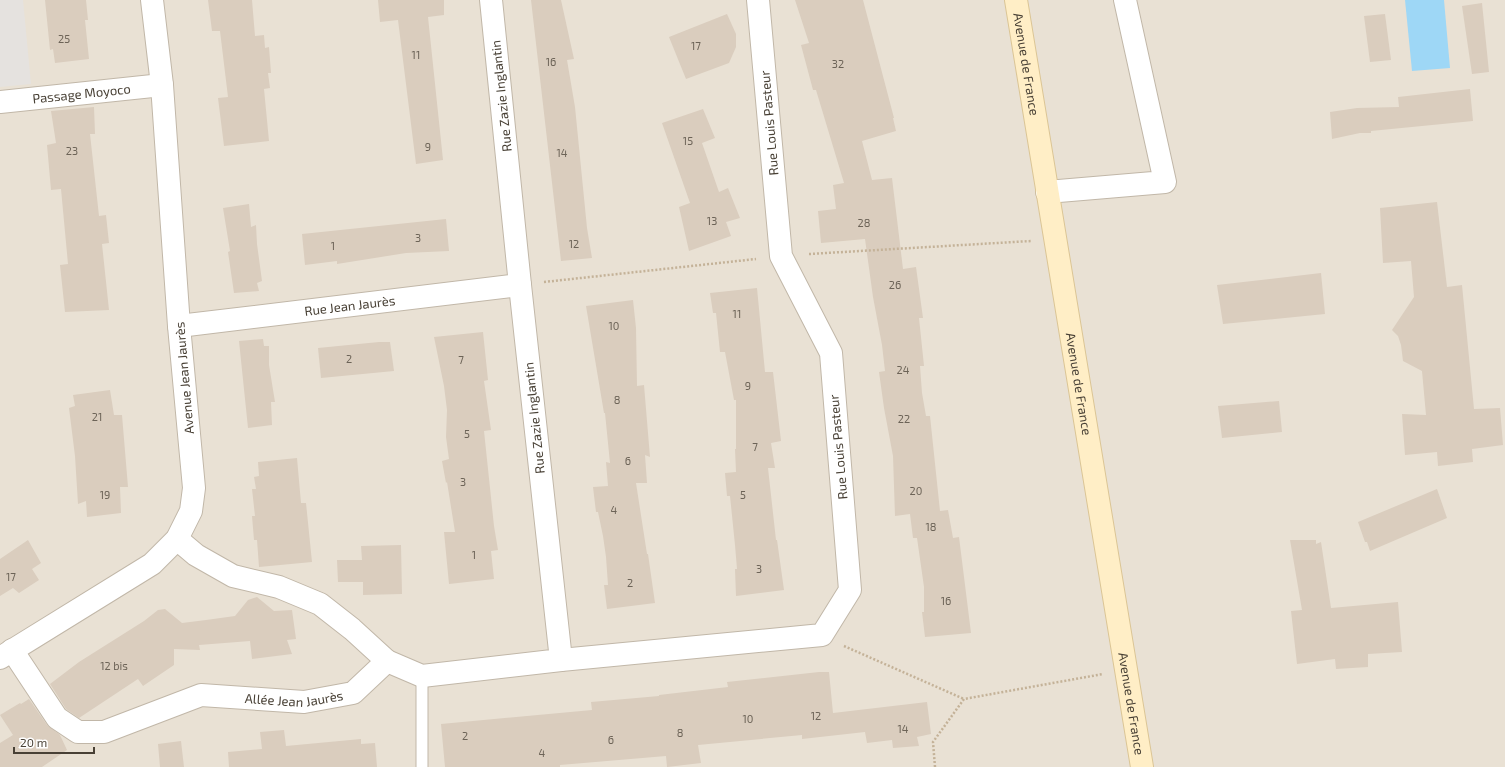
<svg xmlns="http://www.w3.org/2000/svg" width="1505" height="767" font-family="'Exo 2',sans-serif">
	<rect width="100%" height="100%" fill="#f4f0e7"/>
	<rect fill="#e9e1d4" x="0" y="0" width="1505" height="767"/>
	<path fill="#e5e2df" d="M 0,0 L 23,0 L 31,84 L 0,87 Z"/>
	<path fill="#9ed7f6" d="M 1405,0 L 1444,0 L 1450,68 L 1412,71 Z"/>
	<g fill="#dacdbe">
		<path d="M 45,0 L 86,0 L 88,20 L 85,20 L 89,59 L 55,63 L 53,49 L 50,50 Z"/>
		<path d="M 208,0 L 252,0 L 255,36 L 264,35 L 265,48 L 269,47 L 271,73 L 268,73 L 270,88 L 264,89 L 269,141 L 224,146 L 218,98 L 228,97 L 220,31 L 212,31 Z"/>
		<path d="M 378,0 L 444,0 L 444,15 L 428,17 L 443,160 L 416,164 L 398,20 L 380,22 Z"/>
		<path d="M 531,0 L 561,0 L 574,59 L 567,60 L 575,107 L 587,228 L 592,258 L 561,261 Z"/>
		<path d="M 795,0 L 863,0 L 894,118 L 893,118 L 896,131 L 862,141 L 872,180 L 892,178 L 903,269 L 916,267 L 923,318 L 919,318 L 924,366 L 920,366 L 922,393 L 926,416 L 930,416 L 940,511 L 948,510 L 953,538 L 959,537 L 971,633 L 925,637 L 922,612 L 924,612 L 924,587 L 917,538 L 913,538 L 910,514 L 895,516 L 893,456 L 884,408 L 879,372 L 885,371 L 882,345 L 873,297 L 865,239 L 821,243 L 818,211 L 836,209 L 833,185 L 844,183 L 816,90 L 813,90 L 801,45 L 809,43 Z"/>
		<path d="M 1482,3 L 1489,72 L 1472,74 L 1462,6 Z"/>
		<path d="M 727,14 L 736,34 L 736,47 L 729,63 L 686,79 L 669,37 Z"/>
		<path d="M 1385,14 L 1391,60 L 1370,62 L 1364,16 Z"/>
		<path d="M 1470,89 L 1473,121 L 1371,131 L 1371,133 L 1360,133 L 1332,139 L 1330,112 L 1357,108 L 1399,107 L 1398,97 Z"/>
		<path d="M 94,107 L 95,134 L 90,134 L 99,216 L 106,215 L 109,243 L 102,244 L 109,310 L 65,312 L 60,265 L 68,264 L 61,189 L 51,190 L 47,145 L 56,143 L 51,111 Z"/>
		<path d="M 703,109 L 715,138 L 702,143 L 719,192 L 728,188 L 740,218 L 726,222 L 731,236 L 689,251 L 679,207 L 690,203 L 662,123 Z"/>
		<path d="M 1437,202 L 1447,287 L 1462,285 L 1474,409 L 1500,408 L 1503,445 L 1472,449 L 1473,462 L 1438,466 L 1437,452 L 1405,455 L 1402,414 L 1426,415 L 1422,371 L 1403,361 L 1401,345 L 1398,336 L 1392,330 L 1414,297 L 1411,261 L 1383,263 L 1380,208 Z"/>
		<path d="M 249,204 L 251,227 L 256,225 L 257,244 L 262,281 L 257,283 L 259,291 L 234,293 L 228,252 L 230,251 L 223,208 Z"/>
		<path d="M 446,219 L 449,251 L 406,253 L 337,264 L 337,261 L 305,265 L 302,234 Z"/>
		<path d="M 1321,273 L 1325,314 L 1223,324 L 1217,285 Z"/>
		<path d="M 757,288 L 765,372 L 773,372 L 781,441 L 771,443 L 775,468 L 768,468 L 776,540 L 777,540 L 784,590 L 736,596 L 735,569 L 737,569 L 735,545 L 730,496 L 727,496 L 725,473 L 736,472 L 735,449 L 736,449 L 736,400 L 734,400 L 725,352 L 720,352 L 716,313 L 713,313 L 710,293 Z"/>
		<path d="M 633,300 L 636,328 L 637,386 L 644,385 L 650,457 L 645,455 L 647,483 L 636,483 L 647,554 L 648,554 L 655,603 L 607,609 L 604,585 L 608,585 L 606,557 L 603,536 L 598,512 L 596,512 L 593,487 L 608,486 L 606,462 L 610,463 L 605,413 L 604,413 L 586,306 Z"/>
		<path d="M 483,332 L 488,380 L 484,381 L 491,430 L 484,431 L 494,526 L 498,550 L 491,551 L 494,579 L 449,584 L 444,532 L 455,532 L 447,482 L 446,483 L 442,461 L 449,459 L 446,437 L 447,410 L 444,386 L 434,337 Z"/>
		<path d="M 263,339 L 264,346 L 269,346 L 269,365 L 275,402 L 271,402 L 272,425 L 248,428 L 239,341 Z"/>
		<path d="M 379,342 L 390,342 L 394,371 L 321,378 L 318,348 Z"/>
		<path d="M 110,390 L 114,415 L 122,415 L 128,487 L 120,487 L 121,513 L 87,517 L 86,501 L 78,504 L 75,456 L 69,408 L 75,406 L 73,395 Z"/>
		<path d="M 1279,401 L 1282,432 L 1222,438 L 1218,406 Z"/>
		<path d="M 297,458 L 301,503 L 306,503 L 312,562 L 259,567 L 257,540 L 254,540 L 252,516 L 255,516 L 252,489 L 256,489 L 254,477 L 259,476 L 258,462 Z"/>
		<path d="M 1437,489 L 1447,518 L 1370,551 L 1367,542 L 1365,542 L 1358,522 Z"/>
		<path d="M 28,540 L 41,563 L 32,569 L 39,580 L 19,593 L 13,588 L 0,596 L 0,559 Z"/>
		<path d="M 1290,540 L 1316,540 L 1316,544 L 1321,542 L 1331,608 L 1398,602 L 1402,652 L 1368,654 L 1368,667 L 1336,669 L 1335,659 L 1297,664 L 1291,611 L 1302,610 Z"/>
		<path d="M 401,545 L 402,594 L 363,595 L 363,582 L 338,582 L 337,560 L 362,560 L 361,546 Z"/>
		<path d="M 257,597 L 274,611 L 292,610 L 296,639 L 287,640 L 292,654 L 252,659 L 250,641 L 199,645 L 200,650 L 174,649 L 174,665 L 143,686 L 138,679 L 79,718 L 66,709 L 50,684 L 79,662 L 144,621 L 158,610 L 165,609 L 182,623 L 206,620 L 235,616 L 248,600 Z"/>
		<path d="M 819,672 L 829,672 L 833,713 L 927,702 L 931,734 L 917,737 L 919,746 L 893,748 L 892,740 L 867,743 L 865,732 L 802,739 L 802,735 L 698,745 L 701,763 L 667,767 L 666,756 L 560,765 L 560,767 L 445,767 L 441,724 L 592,710 L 591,702 L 659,696 L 659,695 L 728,687 L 727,682 Z"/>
		<path d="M 29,699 L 47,725 L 60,735 L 67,750 L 42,767 L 0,767 L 0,743 L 13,735 L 0,715 L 20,703 L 21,704 Z"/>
		<path d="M 284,730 L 286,746 L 361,739 L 361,744 L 375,743 L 377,767 L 229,767 L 228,752 L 262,749 L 260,732 Z"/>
		<path d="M 181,741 L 184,767 L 160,767 L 158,744 Z"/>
	</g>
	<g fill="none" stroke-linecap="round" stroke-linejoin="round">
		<defs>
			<path id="lane" d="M 422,676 L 422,767"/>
			<g id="street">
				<path id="s1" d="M 0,102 L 162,85"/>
				<path d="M 1047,192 L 1165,182 L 1125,0"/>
				<path id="s2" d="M 179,326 L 520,285"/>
				<path id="s3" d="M 12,650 L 57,718 L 78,732 L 104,732 L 201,695 L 304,702 L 353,693 L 387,661 L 352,629 L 320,604 L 279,587 L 233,576 L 196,555 L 177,539"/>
				<path d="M 0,658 L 152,564 L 177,539 L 191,511 L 194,488 L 179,326 L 162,85 L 152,0"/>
				<path d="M 561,660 L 822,635 L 850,590 L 831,353 L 781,256 L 758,0"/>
				<path d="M 387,661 L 422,676 L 561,660 L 520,285 L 491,0"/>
			</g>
			<g id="secondary">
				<path id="s4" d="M 1016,0 L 1142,767"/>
			</g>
		</defs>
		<use href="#lane" stroke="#c1b7a8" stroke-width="13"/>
		<use href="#street" stroke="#c1b7a8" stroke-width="24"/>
		<use href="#secondary" stroke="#dbc595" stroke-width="24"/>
		<g stroke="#c4b298" stroke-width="2.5" stroke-dasharray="2 2" stroke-linecap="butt">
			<path d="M 809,254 L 1031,241"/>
			<path d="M 544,282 L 756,259"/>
			<path d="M 844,646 L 964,699"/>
			<path d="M 935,767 L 933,742 L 964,699 L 1103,674"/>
		</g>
		<use href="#lane" stroke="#fff" stroke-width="11"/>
		<use href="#street" stroke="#fff" stroke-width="22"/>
		<use href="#secondary" stroke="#ffeec6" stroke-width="22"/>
	</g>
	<g text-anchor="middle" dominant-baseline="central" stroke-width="3" stroke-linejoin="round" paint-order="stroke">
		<g font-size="11" fill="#6c6357">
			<text x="64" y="38">25</text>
			<text x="696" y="45">17</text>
			<text x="416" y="54">11</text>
			<text x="551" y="61">16</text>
			<text x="838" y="63">32</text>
			<text x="688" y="140">15</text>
			<text x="428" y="146">9</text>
			<text x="72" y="150">23</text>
			<text x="562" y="152">14</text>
			<text x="712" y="220">13</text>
			<text x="864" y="222">28</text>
			<text x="418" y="237">3</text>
			<text x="574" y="243">12</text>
			<text x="333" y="245">1</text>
			<text x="895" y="284">26</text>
			<text x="737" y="313">11</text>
			<text x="614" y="325">10</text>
			<text x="349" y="358">2</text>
			<text x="461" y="359">7</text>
			<text x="903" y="369">24</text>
			<text x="748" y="385">9</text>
			<text x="617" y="399">8</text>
			<text x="97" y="416">21</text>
			<text x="904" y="418">22</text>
			<text x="467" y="433">5</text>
			<text x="755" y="446">7</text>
			<text x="628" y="460">6</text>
			<text x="463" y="481">3</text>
			<text x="916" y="490">20</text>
			<text x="105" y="494">19</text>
			<text x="743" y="494">5</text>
			<text x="614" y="509">4</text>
			<text x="931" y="526">18</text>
			<text x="474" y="554">1</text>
			<text x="759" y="568">3</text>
			<text x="11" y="576">17</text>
			<text x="630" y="582">2</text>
			<text x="946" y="600">16</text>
			<text x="114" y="665">12 bis</text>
			<text x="816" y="715">12</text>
			<text x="748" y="718">10</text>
			<text x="903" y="728">14</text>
			<text x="680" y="732">8</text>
			<text x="465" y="735">2</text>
			<text x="611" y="739">6</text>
			<text x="542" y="752">4</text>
		</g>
		<g font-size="13" fill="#484035" stroke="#fff">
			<text stroke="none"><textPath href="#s4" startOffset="65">Avenue de France</textPath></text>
			<text stroke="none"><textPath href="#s1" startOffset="82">Passage Moyoco</textPath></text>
			<text transform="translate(501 96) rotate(-96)">Rue Zazie Inglantin</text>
			<text transform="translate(769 123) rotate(-95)">Rue Louis Pasteur</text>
			<text stroke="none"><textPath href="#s2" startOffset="172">Rue Jean Jaurès</textPath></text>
			<text transform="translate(184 378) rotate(-95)">Avenue Jean Jaurès</text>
			<text stroke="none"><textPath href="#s4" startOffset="389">Avenue de France</textPath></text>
			<text transform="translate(534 418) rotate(-96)">Rue Zazie Inglantin</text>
			<text transform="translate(838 447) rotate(-95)">Rue Louis Pasteur</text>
			<text stroke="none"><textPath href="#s3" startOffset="330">Allée Jean Jaurès</textPath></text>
			<text stroke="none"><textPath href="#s4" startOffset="713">Avenue de France</textPath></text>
		</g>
	</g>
	<path d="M14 747v6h80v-6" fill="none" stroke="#484035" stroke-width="2"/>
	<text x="20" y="747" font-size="12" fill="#484035" stroke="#ffffff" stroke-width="3" paint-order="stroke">20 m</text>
</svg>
